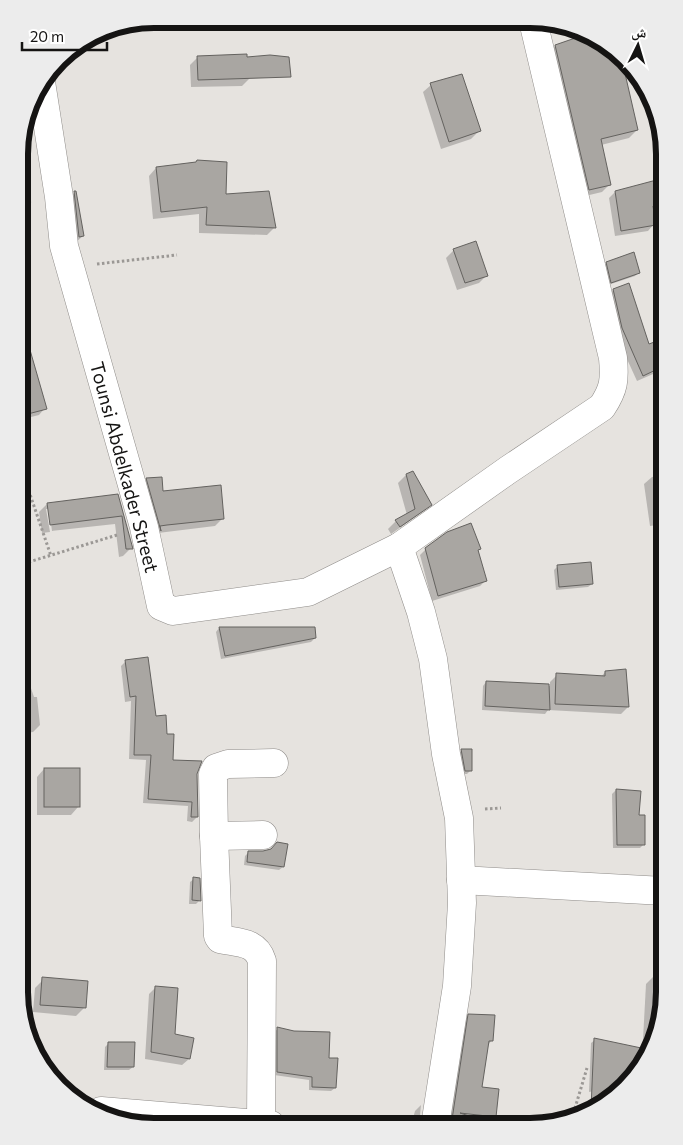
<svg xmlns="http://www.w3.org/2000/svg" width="683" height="1145" font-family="Commissioner,'Noto Naskh Arabic',sans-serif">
	<rect width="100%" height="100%" fill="#e6e3df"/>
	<g fill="#0003">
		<path d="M 332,20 L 388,20 L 384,24 L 333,26 Z"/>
		<path d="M 90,36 L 90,39 L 82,46 L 75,46 Z"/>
		<path d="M 586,36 L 618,52 L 625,61 L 622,64 L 637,130 L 629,138 L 601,145 L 610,184 L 602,192 L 581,197 L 547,54 L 555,46 Z"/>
		<path d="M 73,47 L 71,61 L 63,69 L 52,68 L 64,52 Z"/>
		<path d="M 198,57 L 250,78 L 242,86 L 191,87 L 190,65 Z"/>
		<path d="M 431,85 L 479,131 L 471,139 L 441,149 L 423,92 Z"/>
		<path d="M 156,168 L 224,196 L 275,227 L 267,235 L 199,233 L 199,214 L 153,219 L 149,176 Z"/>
		<path d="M 664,179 L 664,207 L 652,210 L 654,224 L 648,231 L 615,236 L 609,198 L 615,192 Z"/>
		<path d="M 75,192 L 83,236 L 75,243 L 67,200 Z"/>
		<path d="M 454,250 L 487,275 L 479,283 L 457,290 L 446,258 Z"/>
		<path d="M 607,263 L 639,272 L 635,276 L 608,285 L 603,266 Z"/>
		<path d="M 613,290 L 649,346 L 656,342 L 664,360 L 664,367 L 660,371 L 637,381 L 616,335 L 607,296 Z"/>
		<path d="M 20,357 L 21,367 L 45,408 L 39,415 L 19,420 Z"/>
		<path d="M 406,475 L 430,504 L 422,512 L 391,534 L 388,529 L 396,521 L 407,515 L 398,483 Z"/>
		<path d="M 664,475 L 664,524 L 650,526 L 644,484 L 652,477 Z"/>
		<path d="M 147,480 L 162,492 L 223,518 L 215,526 L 158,533 L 139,487 Z"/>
		<path d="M 117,495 L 131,548 L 123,556 L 119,557 L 115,524 L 51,531 L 52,531 L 49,509 L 46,509 L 50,532 L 42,533 L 39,512 L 47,504 Z"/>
		<path d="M 426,549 L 479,549 L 477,551 L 486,580 L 480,586 L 432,601 L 420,555 Z"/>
		<path d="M 558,566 L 592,584 L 588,587 L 556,590 L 554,570 Z"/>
		<path d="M 219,628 L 315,638 L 311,642 L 221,659 L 216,632 Z"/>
		<path d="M 126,661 L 166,735 L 172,761 L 196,774 L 197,817 L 192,822 L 187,821 L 188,806 L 143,803 L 146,760 L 129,759 L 131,701 L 125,702 L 121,666 Z"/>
		<path d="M 19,664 L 21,669 L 24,668 L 34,697 L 37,697 L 40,725 L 33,732 L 19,734 Z"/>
		<path d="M 605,672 L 628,707 L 621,714 L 548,710 L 545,714 L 482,710 L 483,686 L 486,682 L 550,686 L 550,682 L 557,675 L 601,677 Z"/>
		<path d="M 462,750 L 471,770 L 467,774 L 462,774 L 458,754 Z"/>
		<path d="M 44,769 L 78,807 L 71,815 L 37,815 L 37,777 Z"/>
		<path d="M 616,790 L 637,816 L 644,844 L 640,848 L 613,848 L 612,794 Z"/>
		<path d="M 249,852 L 283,867 L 279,870 L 244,865 L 245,856 Z"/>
		<path d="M 194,879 L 200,900 L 196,904 L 189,904 L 190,882 Z"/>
		<path d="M 653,977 L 664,980 L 664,1001 L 642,1058 L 646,984 Z"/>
		<path d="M 43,980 L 84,1008 L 76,1016 L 33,1012 L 35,988 Z"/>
		<path d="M 156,987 L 174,1036 L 189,1059 L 182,1065 L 145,1059 L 149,994 Z"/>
		<path d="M 469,1015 L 492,1040 L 488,1045 L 481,1088 L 495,1117 L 488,1123 L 453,1119 L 450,1126 L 446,1126 L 462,1022 Z"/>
		<path d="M 278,1029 L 328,1059 L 335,1088 L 331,1091 L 309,1090 L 309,1080 L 274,1075 L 274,1032 Z"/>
		<path d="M 595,1040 L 615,1087 L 589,1092 L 591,1043 Z"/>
		<path d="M 109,1043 L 133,1067 L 129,1070 L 104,1070 L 105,1047 Z"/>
		<path d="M 421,1105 L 419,1126 L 411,1126 L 415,1111 Z"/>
	</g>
	<g fill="#a9a6a2" stroke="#64625f">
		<path d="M 584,35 L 618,52 L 621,56 L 638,130 L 601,139 L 611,185 L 589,190 L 555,45 Z"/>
		<path d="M 247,54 L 247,57 L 270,55 L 289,57 L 291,77 L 198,80 L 197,56 Z"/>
		<path d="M 462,74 L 481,131 L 449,142 L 430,83 Z"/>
		<path d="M 197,160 L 227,162 L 226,194 L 269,191 L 276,228 L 206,225 L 207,207 L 161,212 L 156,167 L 196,162 Z"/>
		<path d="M 664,178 L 664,203 L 653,206 L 656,225 L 621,231 L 615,191 Z"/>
		<path d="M 74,191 L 76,191 L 84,236 L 79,237 Z"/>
		<path d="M 476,241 L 488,276 L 465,283 L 453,249 Z"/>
		<path d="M 634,252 L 640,273 L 611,283 L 606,262 Z"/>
		<path d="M 629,283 L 649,344 L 657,341 L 664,357 L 664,366 L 643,376 L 622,328 L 613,289 Z"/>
		<path d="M 20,336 L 26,336 L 47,409 L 20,416 Z"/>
		<path d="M 413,471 L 432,505 L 400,527 L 395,520 L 415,509 L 406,474 Z"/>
		<path d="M 162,477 L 163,491 L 221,485 L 224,519 L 167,525 L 160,526 L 161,531 L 146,478 Z"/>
		<path d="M 118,494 L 133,549 L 126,549 L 122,516 L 50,525 L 47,503 Z"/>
		<path d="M 471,523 L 481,549 L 478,550 L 487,581 L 438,596 L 425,548 L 447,532 Z"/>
		<path d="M 591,562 L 593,584 L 559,587 L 557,565 Z"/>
		<path d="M 219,627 L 315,627 L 316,638 L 225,656 Z"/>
		<path d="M 148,657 L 156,716 L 166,715 L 167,734 L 174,734 L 173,760 L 202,761 L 197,774 L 198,817 L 191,817 L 192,802 L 148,799 L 151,755 L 134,755 L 136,696 L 130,697 L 125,660 Z"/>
		<path d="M 626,669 L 629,707 L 555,704 L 556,673 L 605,676 L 605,671 Z"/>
		<path d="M 486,681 L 549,684 L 550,710 L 485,706 Z"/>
		<path d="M 461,749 L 472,749 L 472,771 L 465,771 Z"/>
		<rect x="44" y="768" width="36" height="39"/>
		<path d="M 616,789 L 641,791 L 639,815 L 645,815 L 645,845 L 617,845 Z"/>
		<path d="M 277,842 L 288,844 L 284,867 L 247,862 L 248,851 L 263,851 L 271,849 Z"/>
		<path d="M 193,877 L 200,878 L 201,901 L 192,900 Z"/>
		<path d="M 42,977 L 88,981 L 86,1008 L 40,1005 Z"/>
		<path d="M 155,986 L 178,988 L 175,1034 L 194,1038 L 190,1059 L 151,1052 Z"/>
		<path d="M 468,1014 L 495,1015 L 493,1041 L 489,1041 L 482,1087 L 499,1089 L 496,1117 L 460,1113 L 485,1121 L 484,1126 L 451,1126 Z"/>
		<path d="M 277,1027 L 294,1031 L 330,1032 L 329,1058 L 338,1058 L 336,1088 L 312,1087 L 312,1077 L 277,1072 Z"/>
		<path d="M 594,1038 L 646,1049 L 637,1073 L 591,1109 Z"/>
		<path d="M 108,1042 L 135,1042 L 134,1067 L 107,1067 Z"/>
	</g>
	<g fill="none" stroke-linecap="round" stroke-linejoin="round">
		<defs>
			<g id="minor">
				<path d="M 41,82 L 59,197 L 64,246 L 144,527 L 161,606 L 173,611 L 308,592 L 399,547 L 508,470 L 602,407 C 614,389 615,380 613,358 L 533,21"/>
				<path d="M 399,547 L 421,612 L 433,659 L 446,754 L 459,818 L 462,903 L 457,986 L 435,1126"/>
				<path d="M 214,836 L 213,774 L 216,768 L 228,764 L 274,763"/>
				<path d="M 461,880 L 664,891"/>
				<path d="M 101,1111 L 271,1125"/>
				<path d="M 261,1125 L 262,961 C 256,941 238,943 220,939 L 218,936 L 214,836 L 263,835"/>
			</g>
		</defs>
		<use href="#minor" stroke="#8f8c89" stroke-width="29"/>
		<g stroke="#9b9895" stroke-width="3" stroke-dasharray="2.5 2.5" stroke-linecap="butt">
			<path d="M 20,202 L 31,201"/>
			<path d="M 97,264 L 177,255"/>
			<path d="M 19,462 L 51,556"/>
			<path d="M 19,565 L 117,535"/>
			<path d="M 485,809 L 501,808"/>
			<path d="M 572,1118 L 587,1068"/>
		</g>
		<use href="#minor" stroke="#fff" stroke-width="28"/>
	</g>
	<g text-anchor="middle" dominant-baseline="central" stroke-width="4" stroke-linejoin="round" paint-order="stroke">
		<g font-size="19" fill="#151413" stroke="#fff">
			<text transform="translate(125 467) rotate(75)">Tounsi Abdelkader Street</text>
		</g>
	</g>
	<path d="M0 0H683V1145H0ZM154 28H530A126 126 0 0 1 656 154V992A126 126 0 0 1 530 1118H154A126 126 0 0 1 28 992V154A126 126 0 0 1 154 28Z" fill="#ececec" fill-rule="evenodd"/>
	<path fill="none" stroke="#151413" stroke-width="6" d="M154 28H530A126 126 0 0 1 656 154V992A126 126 0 0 1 530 1118H154A126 126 0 0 1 28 992V154A126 126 0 0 1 154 28Z"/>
	<g transform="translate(638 45) rotate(5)" stroke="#ffffff" stroke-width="4" paint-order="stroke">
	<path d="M0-4L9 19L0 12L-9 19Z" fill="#151413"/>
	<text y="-8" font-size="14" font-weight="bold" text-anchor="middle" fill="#151413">ش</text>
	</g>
	<path d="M22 42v8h85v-8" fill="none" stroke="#151413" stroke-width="2.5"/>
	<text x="30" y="42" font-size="15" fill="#151413" stroke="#ffffff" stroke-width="4" paint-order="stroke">20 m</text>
</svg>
